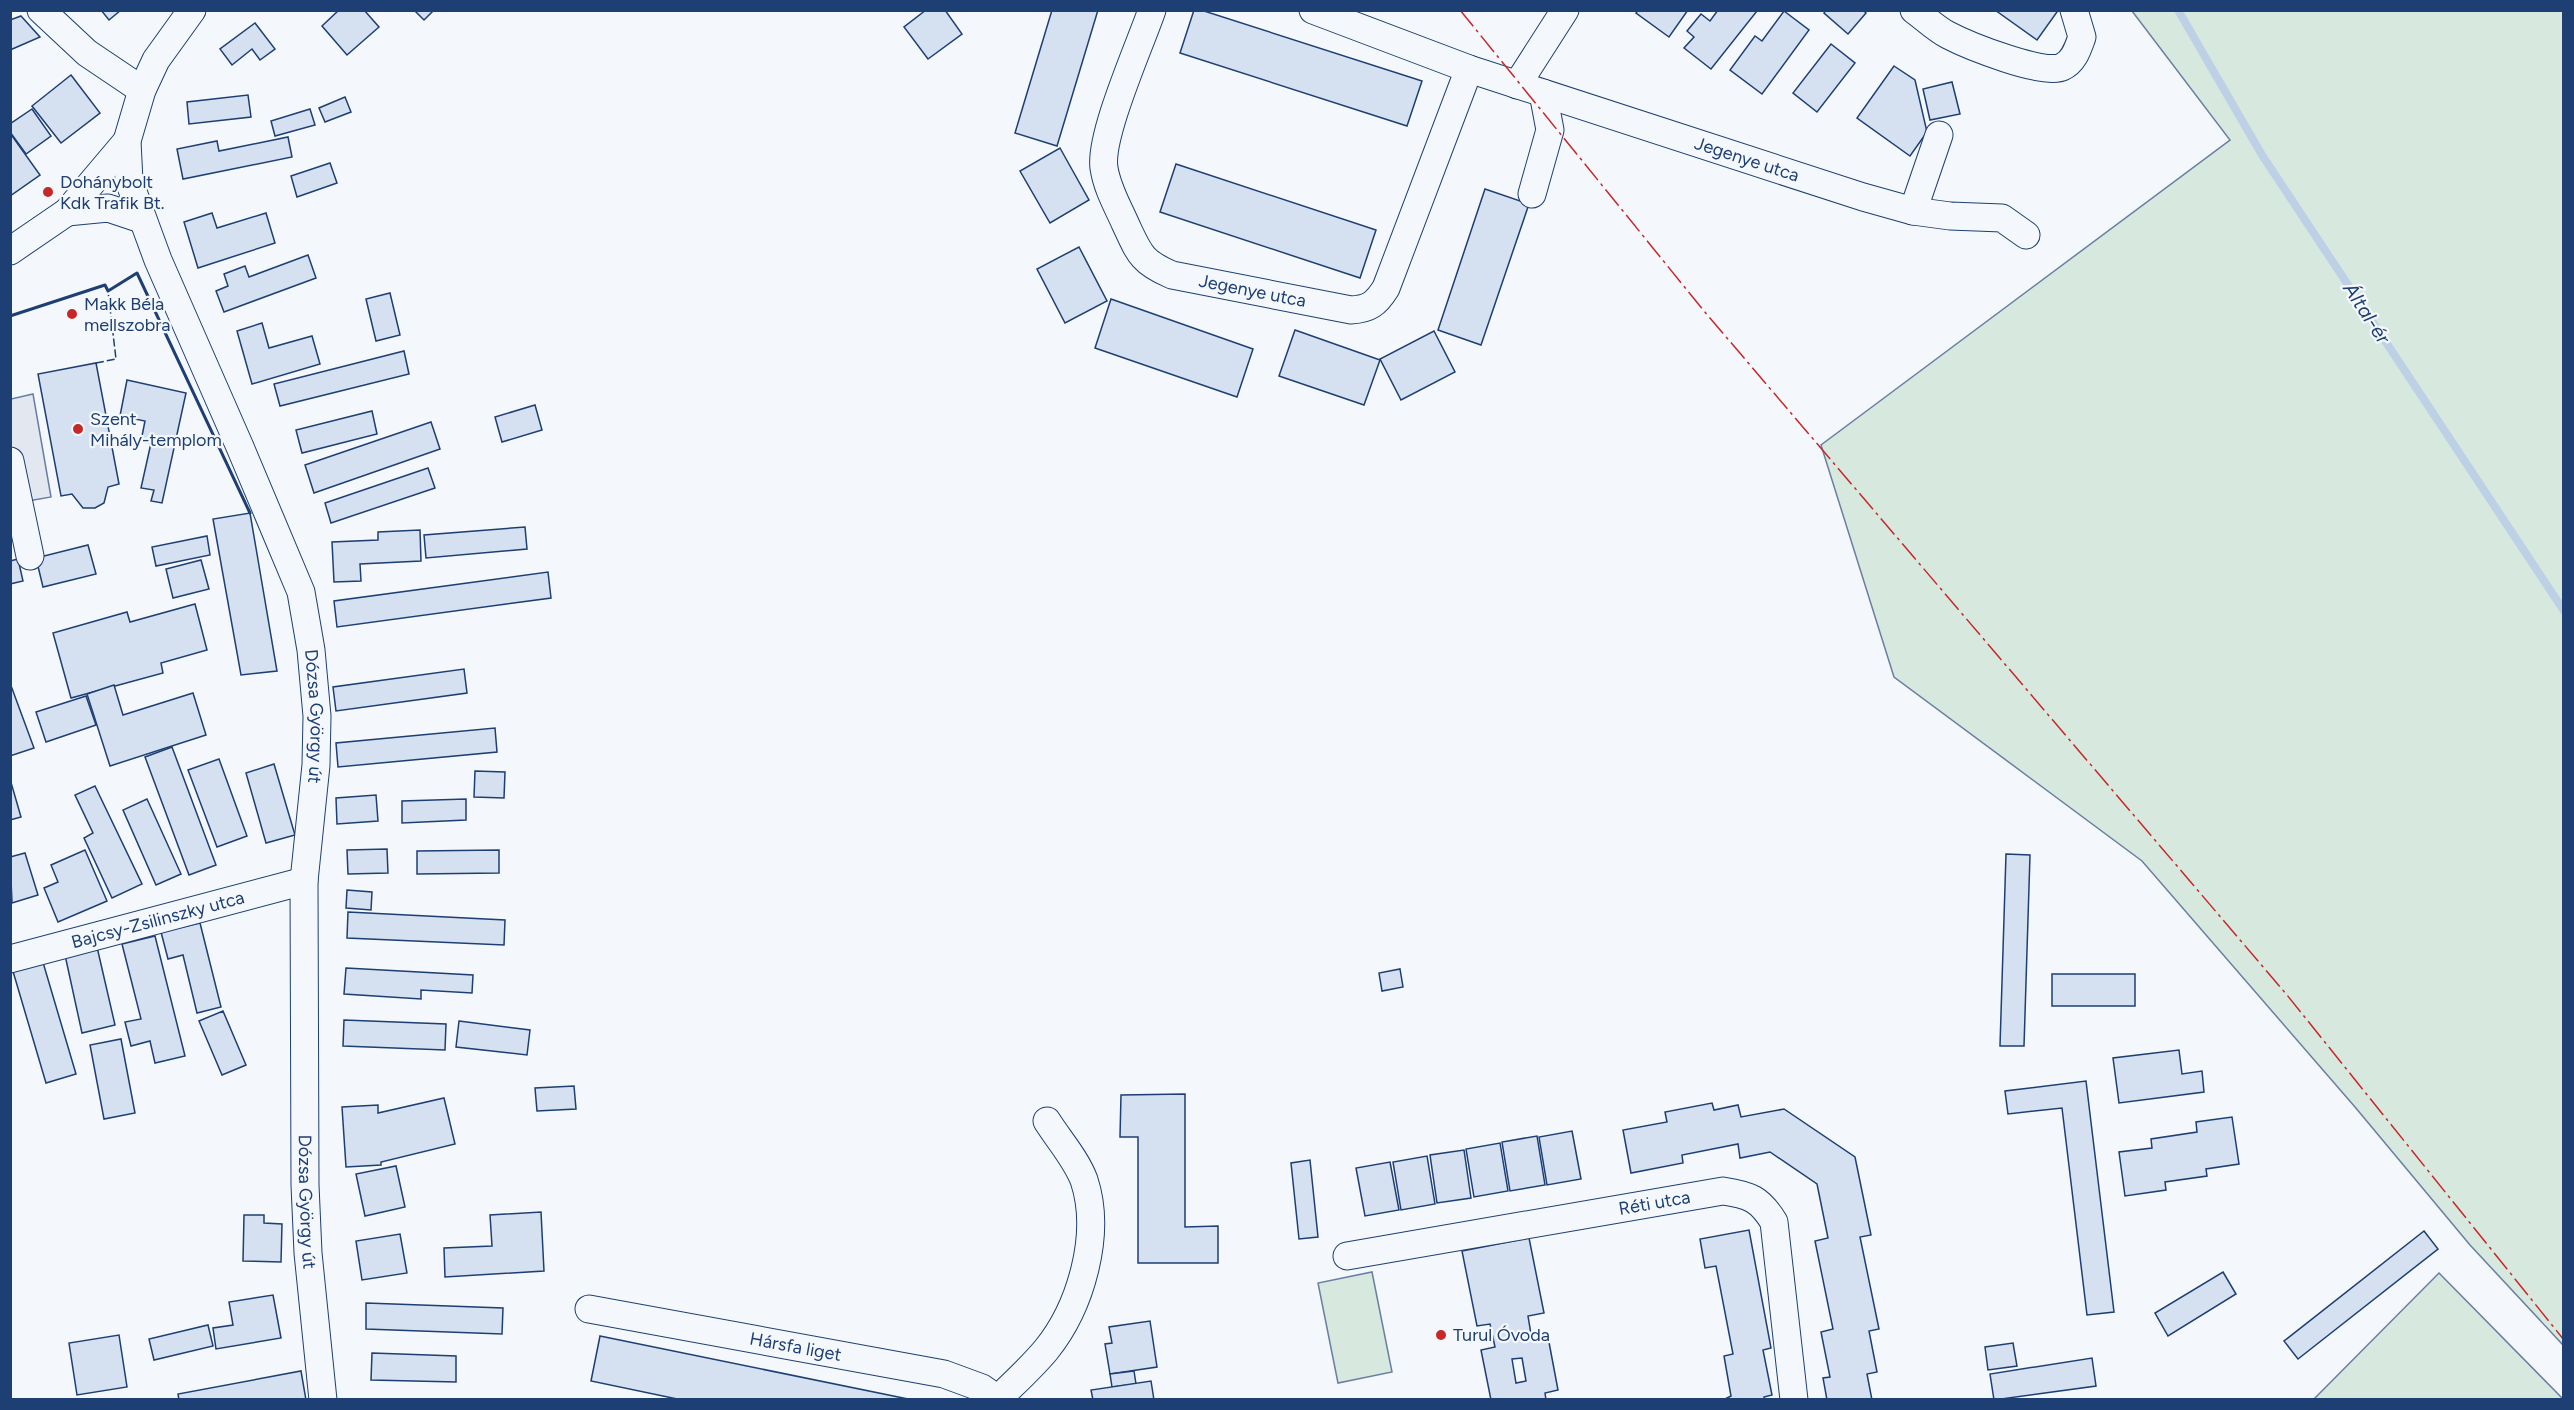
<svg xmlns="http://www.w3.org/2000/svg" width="2574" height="1410" font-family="Figtree,sans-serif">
	<rect width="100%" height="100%" fill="#f4f7fb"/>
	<g fill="#d7e8df" stroke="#687fa3" stroke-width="1.5">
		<path d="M 2132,11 L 2563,11 L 2563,1345 L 2470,1245 L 2355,1107 L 2142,861 L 1894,677 L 1821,445 L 2230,140 Z"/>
		<path d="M 1372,1272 L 1392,1372 L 1338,1383 L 1318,1283 Z"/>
		<path d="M 2439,1273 L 2563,1399 L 2314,1399 Z"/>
	</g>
	<path fill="#e3e8f0" stroke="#687fa3" stroke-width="1.5" d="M 33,394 L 51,497 L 11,504 L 11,399 Z"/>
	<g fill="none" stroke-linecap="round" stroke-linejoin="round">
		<path stroke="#bed0e5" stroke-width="8" d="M 2178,10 L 2262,155 L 2564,611"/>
	</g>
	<g fill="#d5e0f0" stroke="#1d3f73" stroke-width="1.5" fill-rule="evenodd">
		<path d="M 101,10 L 121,10 L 109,20 Z"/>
		<path d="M 339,10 L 364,10 L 379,27 L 347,55 L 322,26 Z"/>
		<path d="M 414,10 L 434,10 L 424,20 Z"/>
		<path d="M 926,10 L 945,10 L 962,34 L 928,59 L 904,27 Z"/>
		<path d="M 1052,10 L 1098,10 L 1057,146 L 1015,133 Z"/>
		<path d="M 1194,10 L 1201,10 L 1422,81 L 1407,126 L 1180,53 Z"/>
		<path d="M 1638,10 L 1688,10 L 1669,37 L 1636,13 Z"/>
		<path d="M 1718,10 L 1757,11 L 1711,69 L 1684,48 L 1694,37 L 1687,31 L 1701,14 L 1710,21 Z"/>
		<path d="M 1826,10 L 1863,10 L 1866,13 L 1848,34 L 1824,13 Z"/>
		<path d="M 1995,10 L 2056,10 L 2057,12 L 2037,40 Z"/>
		<path d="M 1784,11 L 1809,30 L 1762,94 L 1730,70 L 1755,36 L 1762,41 Z"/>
		<path d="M 21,16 L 40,37 L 10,50 L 10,20 Z"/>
		<path d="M 255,23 L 275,49 L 260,60 L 252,49 L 232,65 L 220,49 Z"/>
		<path d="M 1831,44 L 1855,63 L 1817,112 L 1793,93 Z"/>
		<path d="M 1894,66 L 1915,80 L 1927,132 L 1910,156 L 1857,118 Z"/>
		<path d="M 71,75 L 100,113 L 61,143 L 32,106 Z"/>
		<path d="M 1952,82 L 1960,114 L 1930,120 L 1923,89 Z"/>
		<path d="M 248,95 L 251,117 L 189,124 L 187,102 Z"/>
		<path d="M 345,97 L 351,112 L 325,122 L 319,108 Z"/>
		<path d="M 32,109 L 51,136 L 26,154 L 10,132 L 10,124 Z"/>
		<path d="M 310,109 L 315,125 L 275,136 L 271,121 Z"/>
		<path d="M 10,133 L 40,175 L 10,196 Z"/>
		<path d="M 288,137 L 292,157 L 183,179 L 177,149 L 217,141 L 219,151 Z"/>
		<path d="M 1060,148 L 1089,200 L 1050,223 L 1020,171 Z"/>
		<path d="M 330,163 L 337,183 L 297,197 L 291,176 Z"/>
		<path d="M 1176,164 L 1376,230 L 1360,278 L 1160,212 Z"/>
		<path d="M 1485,189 L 1529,204 L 1481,345 L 1438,330 Z"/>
		<path d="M 212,213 L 217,228 L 266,213 L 275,243 L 198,268 L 184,222 Z"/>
		<path d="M 1079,247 L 1107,301 L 1065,323 L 1037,269 Z"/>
		<path d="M 308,255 L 316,278 L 224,312 L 216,291 L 228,286 L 224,274 L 245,266 L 249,277 Z"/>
		<path d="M 390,293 L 400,335 L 376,341 L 366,299 Z"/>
		<path d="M 1111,299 L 1253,349 L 1237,397 L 1095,348 Z"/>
		<path d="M 262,323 L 269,348 L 312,336 L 320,364 L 252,384 L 237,331 Z"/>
		<path d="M 1295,330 L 1380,360 L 1364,405 L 1279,376 Z"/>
		<path d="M 1434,331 L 1455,372 L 1401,400 L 1380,359 Z"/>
		<path d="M 404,351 L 409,374 L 280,406 L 274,384 Z"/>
		<path d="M 96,363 L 119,484 L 108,487 L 104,503 L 95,508 L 83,508 L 72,494 L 61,496 L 38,374 Z"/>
		<path d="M 127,380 L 186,393 L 162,503 L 151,501 L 154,490 L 141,488 L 151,443 L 141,441 L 145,421 L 120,416 Z"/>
		<path d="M 535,405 L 542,430 L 502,442 L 495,417 Z"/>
		<path d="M 372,411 L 377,434 L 302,453 L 296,430 Z"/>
		<path d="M 431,422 L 440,449 L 314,493 L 305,465 Z"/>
		<path d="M 428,468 L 435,488 L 331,523 L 325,503 Z"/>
		<path d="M 250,513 L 277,671 L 241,675 L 213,519 Z"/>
		<path d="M 525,527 L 527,549 L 426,558 L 424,535 Z"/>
		<path d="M 420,530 L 421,561 L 360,564 L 361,581 L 334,582 L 332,542 L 378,540 L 378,532 Z"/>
		<path d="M 207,536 L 210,555 L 156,566 L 152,547 Z"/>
		<path d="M 88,545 L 96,574 L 43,587 L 36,558 Z"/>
		<path d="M 18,559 L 23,581 L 10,584 L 10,561 Z"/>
		<path d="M 201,560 L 209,589 L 173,598 L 166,569 Z"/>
		<path d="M 548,572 L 551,598 L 337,627 L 334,601 Z"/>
		<path d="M 195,604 L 207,650 L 161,663 L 163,673 L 71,698 L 53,633 L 127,612 L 130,622 Z"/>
		<path d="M 464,669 L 467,693 L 336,711 L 333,687 Z"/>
		<path d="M 10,683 L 34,748 L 10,756 Z"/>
		<path d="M 114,685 L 123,715 L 193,693 L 206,735 L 110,766 L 87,694 Z"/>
		<path d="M 86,696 L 96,725 L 46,742 L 36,712 Z"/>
		<path d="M 495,728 L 497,752 L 338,767 L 336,743 Z"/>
		<path d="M 172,747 L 216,865 L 189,875 L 145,757 Z"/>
		<path d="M 219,759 L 247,836 L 217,847 L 188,770 Z"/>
		<path d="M 274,764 L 295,835 L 266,843 L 246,773 Z"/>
		<path d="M 475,771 L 505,772 L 504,798 L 474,797 Z"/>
		<path d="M 10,779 L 21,817 L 10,820 Z"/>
		<path d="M 95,786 L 142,884 L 112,898 L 84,838 L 93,833 L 75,795 Z"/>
		<path d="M 376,795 L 378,821 L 337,824 L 336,798 Z"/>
		<path d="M 147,799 L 181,874 L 156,885 L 123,810 Z"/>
		<path d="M 466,799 L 466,820 L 402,823 L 402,801 Z"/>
		<path d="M 387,849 L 388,873 L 348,874 L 347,850 Z"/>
		<path d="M 85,850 L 107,901 L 58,922 L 44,888 L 58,882 L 51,865 Z"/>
		<path d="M 499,850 L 499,873 L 417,874 L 417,851 Z"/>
		<path d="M 25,853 L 38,895 L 12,903 L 10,857 Z"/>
		<path d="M 2006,854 L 2030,855 L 2024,1046 L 2000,1046 Z"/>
		<path d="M 347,890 L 372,892 L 371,910 L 346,908 Z"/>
		<path d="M 348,912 L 505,920 L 504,945 L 347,938 Z"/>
		<path d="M 200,923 L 221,1007 L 197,1013 L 183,955 L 168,959 L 161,932 Z"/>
		<path d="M 155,936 L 185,1056 L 155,1063 L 150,1041 L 131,1046 L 125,1022 L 141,1019 L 122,944 Z"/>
		<path d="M 97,947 L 115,1025 L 82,1033 L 65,955 Z"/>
		<path d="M 42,959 L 76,1074 L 46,1083 L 12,968 Z"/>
		<path d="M 346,968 L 473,975 L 472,993 L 421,990 L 421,999 L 344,994 Z"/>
		<path d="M 1400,969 L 1403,987 L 1382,991 L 1379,973 Z"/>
		<rect x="2052" y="974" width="83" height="32"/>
		<path d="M 223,1011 L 246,1065 L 222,1075 L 199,1021 Z"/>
		<path d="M 344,1020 L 446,1024 L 445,1050 L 343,1046 Z"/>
		<path d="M 459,1021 L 530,1030 L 527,1055 L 456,1047 Z"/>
		<path d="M 121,1039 L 135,1113 L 104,1119 L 90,1045 Z"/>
		<path d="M 2179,1050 L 2182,1074 L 2202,1071 L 2204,1092 L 2119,1103 L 2113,1058 Z"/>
		<path d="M 2086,1081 L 2114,1312 L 2087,1315 L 2062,1108 L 2008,1114 L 2005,1091 Z"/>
		<path d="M 574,1086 L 576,1109 L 537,1111 L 535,1088 Z"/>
		<path d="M 1185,1094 L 1185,1227 L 1218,1226 L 1218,1263 L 1138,1263 L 1138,1137 L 1120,1137 L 1121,1095 Z"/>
		<path d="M 444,1098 L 455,1144 L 381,1162 L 381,1165 L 346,1167 L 342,1107 L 378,1105 L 378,1113 Z"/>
		<path d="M 1712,1103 L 1714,1110 L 1738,1105 L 1741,1117 L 1784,1109 L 1855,1157 L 1871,1235 L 1860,1237 L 1879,1329 L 1869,1331 L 1877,1372 L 1867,1374 L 1872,1400 L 1827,1400 L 1823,1378 L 1830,1377 L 1821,1332 L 1833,1329 L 1815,1241 L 1828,1238 L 1817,1184 L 1770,1152 L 1740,1158 L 1738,1144 L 1682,1155 L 1683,1163 L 1631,1173 L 1623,1130 L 1667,1122 L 1665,1112 Z"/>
		<path d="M 2232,1117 L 2239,1164 L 2206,1169 L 2207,1176 L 2165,1182 L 2166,1190 L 2125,1196 L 2119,1152 L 2152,1148 L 2151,1139 L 2197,1132 L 2196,1122 Z"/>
		<path d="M 1572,1131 L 1581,1179 L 1547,1185 L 1539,1137 Z"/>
		<path d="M 1537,1136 L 1545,1185 L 1510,1191 L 1502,1142 Z"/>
		<path d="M 1500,1143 L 1508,1191 L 1474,1197 L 1466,1149 Z"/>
		<path d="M 1464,1150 L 1471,1198 L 1437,1203 L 1430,1155 Z"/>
		<path d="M 1427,1156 L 1435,1204 L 1401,1210 L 1393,1162 Z"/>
		<path d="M 1310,1160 L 1318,1237 L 1299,1239 L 1291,1163 Z"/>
		<path d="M 1390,1162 L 1399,1210 L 1365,1216 L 1356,1168 Z"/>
		<path d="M 396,1166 L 405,1207 L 365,1216 L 356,1174 Z"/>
		<path d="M 541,1212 L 544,1271 L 445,1277 L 444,1248 L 492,1246 L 490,1215 Z"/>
		<path d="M 244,1215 L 264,1215 L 264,1223 L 282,1224 L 281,1262 L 243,1261 Z"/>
		<path d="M 1749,1230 L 1771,1348 L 1763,1350 L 1772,1395 L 1764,1397 L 1765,1400 L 1723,1400 L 1731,1396 L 1724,1356 L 1733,1354 L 1716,1266 L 1705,1268 L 1700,1239 Z"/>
		<path d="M 2424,1231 L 2438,1249 L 2298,1359 L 2284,1341 Z"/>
		<path d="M 400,1234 L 407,1273 L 362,1280 L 356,1241 Z"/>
		<path d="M 1529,1238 L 1544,1313 L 1528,1316 L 1532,1340 L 1548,1337 L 1558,1390 L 1545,1393 L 1546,1400 L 1491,1400 L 1481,1350 L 1495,1347 L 1490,1324 L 1477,1326 L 1462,1251 ZM 1522,1358 L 1526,1381 L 1516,1383 L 1512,1359 Z"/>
		<path d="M 2223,1272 L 2236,1294 L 2168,1336 L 2155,1313 Z"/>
		<path d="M 273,1295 L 281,1338 L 216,1349 L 213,1328 L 233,1325 L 229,1302 Z"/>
		<path d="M 366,1303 L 503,1308 L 502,1334 L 366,1329 Z"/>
		<path d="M 1150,1321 L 1157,1367 L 1110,1374 L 1105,1344 L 1112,1343 L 1109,1327 Z"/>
		<path d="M 208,1325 L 213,1346 L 154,1360 L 149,1339 Z"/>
		<path d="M 119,1335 L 127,1387 L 77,1395 L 69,1343 Z"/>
		<path d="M 600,1336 L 913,1400 L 682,1400 L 591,1381 Z"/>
		<path d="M 2013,1343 L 2017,1366 L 1988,1370 L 1985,1347 Z"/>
		<path d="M 372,1353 L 456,1356 L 456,1382 L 371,1380 Z"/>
		<path d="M 2092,1358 L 2096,1386 L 1994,1400 L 1990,1374 Z"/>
		<path d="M 301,1371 L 306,1400 L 179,1400 L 178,1394 Z"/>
		<path d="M 1134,1371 L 1136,1384 L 1112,1387 L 1110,1374 Z"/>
		<path d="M 1151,1381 L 1154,1400 L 1093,1400 L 1091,1390 Z"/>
	</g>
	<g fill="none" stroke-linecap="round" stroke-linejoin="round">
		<defs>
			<g id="minor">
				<path d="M 41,10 L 87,53 L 142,90"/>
				<path id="s1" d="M 192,10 L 156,60 L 142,90 L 127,141 L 129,181 L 158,260 L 240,447 L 301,592 L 311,650 L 317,716 L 316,765 L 304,881 L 305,1185 L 308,1253 L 323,1400"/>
				<path id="s2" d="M 1152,10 C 1140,45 1099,136 1104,168 C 1107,188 1117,205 1125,223 C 1139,253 1141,262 1172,275 L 1351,310 C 1369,309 1376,304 1386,288 L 1469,69"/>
				<path id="s3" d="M 1313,10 L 1469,69 L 1863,197 L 1913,211 L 1950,216 L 2002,218 L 2026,235"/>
				<path d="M 1914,10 C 1925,18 1936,29 1948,35 C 1967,45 2044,76 2062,67 C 2074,62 2078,48 2082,37 L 2074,10"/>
				<path d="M 1517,85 L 1565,10"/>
				<path d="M 1532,194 L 1550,130 L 1543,93"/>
				<path d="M 1913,211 L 1939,135"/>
				<path d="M 67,212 L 108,208 L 141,219"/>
				<path d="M 10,251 L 67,212 L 127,141"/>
				<path d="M 10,461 L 30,556"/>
				<path id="s4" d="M 10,959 L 304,881"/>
				<path id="s5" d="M 1347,1256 L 1723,1191 C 1750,1195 1760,1199 1774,1222 L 1794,1400"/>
				<path id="s6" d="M 589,1309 L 944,1374 L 982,1388 L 999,1400"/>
				<path d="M 997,1400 C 1014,1383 1031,1368 1046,1350 C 1081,1307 1102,1234 1084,1180 C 1076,1159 1059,1140 1047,1121"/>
			</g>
		</defs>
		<use href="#minor" stroke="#1d3f73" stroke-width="29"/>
		<use href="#minor" stroke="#f4f7fb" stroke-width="27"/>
		<path stroke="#1d3f73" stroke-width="1.5" stroke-dasharray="8 3" stroke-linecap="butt" d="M 96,363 L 116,359 L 108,291"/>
		<path stroke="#1d3f73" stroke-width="3" d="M 10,316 L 105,285 L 108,291 L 137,273 L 250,513"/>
		<path stroke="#c62828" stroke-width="1.5" stroke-dasharray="21 4.5 3 4.5" stroke-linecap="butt" d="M 1460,10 L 1704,311 L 2287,995 L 2564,1340"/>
	</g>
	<g fill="#c62828" stroke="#f4f7fb" stroke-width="2">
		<circle cx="48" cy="192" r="6"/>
		<circle cx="72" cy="314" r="6"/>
		<circle cx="78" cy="429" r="6"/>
		<circle cx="1441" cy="1335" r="6"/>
	</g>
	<g text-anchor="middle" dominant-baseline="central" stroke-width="4.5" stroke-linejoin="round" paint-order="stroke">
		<g font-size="18" fill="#1d3f73" stroke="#f4f7fb">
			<text stroke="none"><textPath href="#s3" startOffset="459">Jegenye utca</textPath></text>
			<text stroke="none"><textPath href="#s2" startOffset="380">Jegenye utca</textPath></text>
			<text stroke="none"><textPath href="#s1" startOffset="759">Dózsa György út</textPath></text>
			<text stroke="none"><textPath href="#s4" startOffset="153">Bajcsy-Zsilinszky utca</textPath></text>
			<text stroke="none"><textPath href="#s1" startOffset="1245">Dózsa György út</textPath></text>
			<text stroke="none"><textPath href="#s5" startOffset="312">Réti utca</textPath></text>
			<text stroke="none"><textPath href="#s6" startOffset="210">Hársfa liget</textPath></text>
		</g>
		<g font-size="18" fill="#1d3f73" stroke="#f4f7fb" text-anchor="start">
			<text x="60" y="182">Dohánybolt<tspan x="60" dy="21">Kdk Trafik Bt.</tspan></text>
			<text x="84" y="304">Makk Béla<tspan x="84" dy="21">mellszobra</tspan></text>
			<text x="90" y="419">Szent<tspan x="90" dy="21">Mihály-templom</tspan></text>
			<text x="1453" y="1335">Turul Óvoda</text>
		</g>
		<g font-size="20" font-style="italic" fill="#1d3f73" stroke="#f4f7fb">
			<text transform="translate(2367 313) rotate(57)">Által-ér</text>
		</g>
	</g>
	<rect width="2574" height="1410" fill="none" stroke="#1d3f73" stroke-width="24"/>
</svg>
